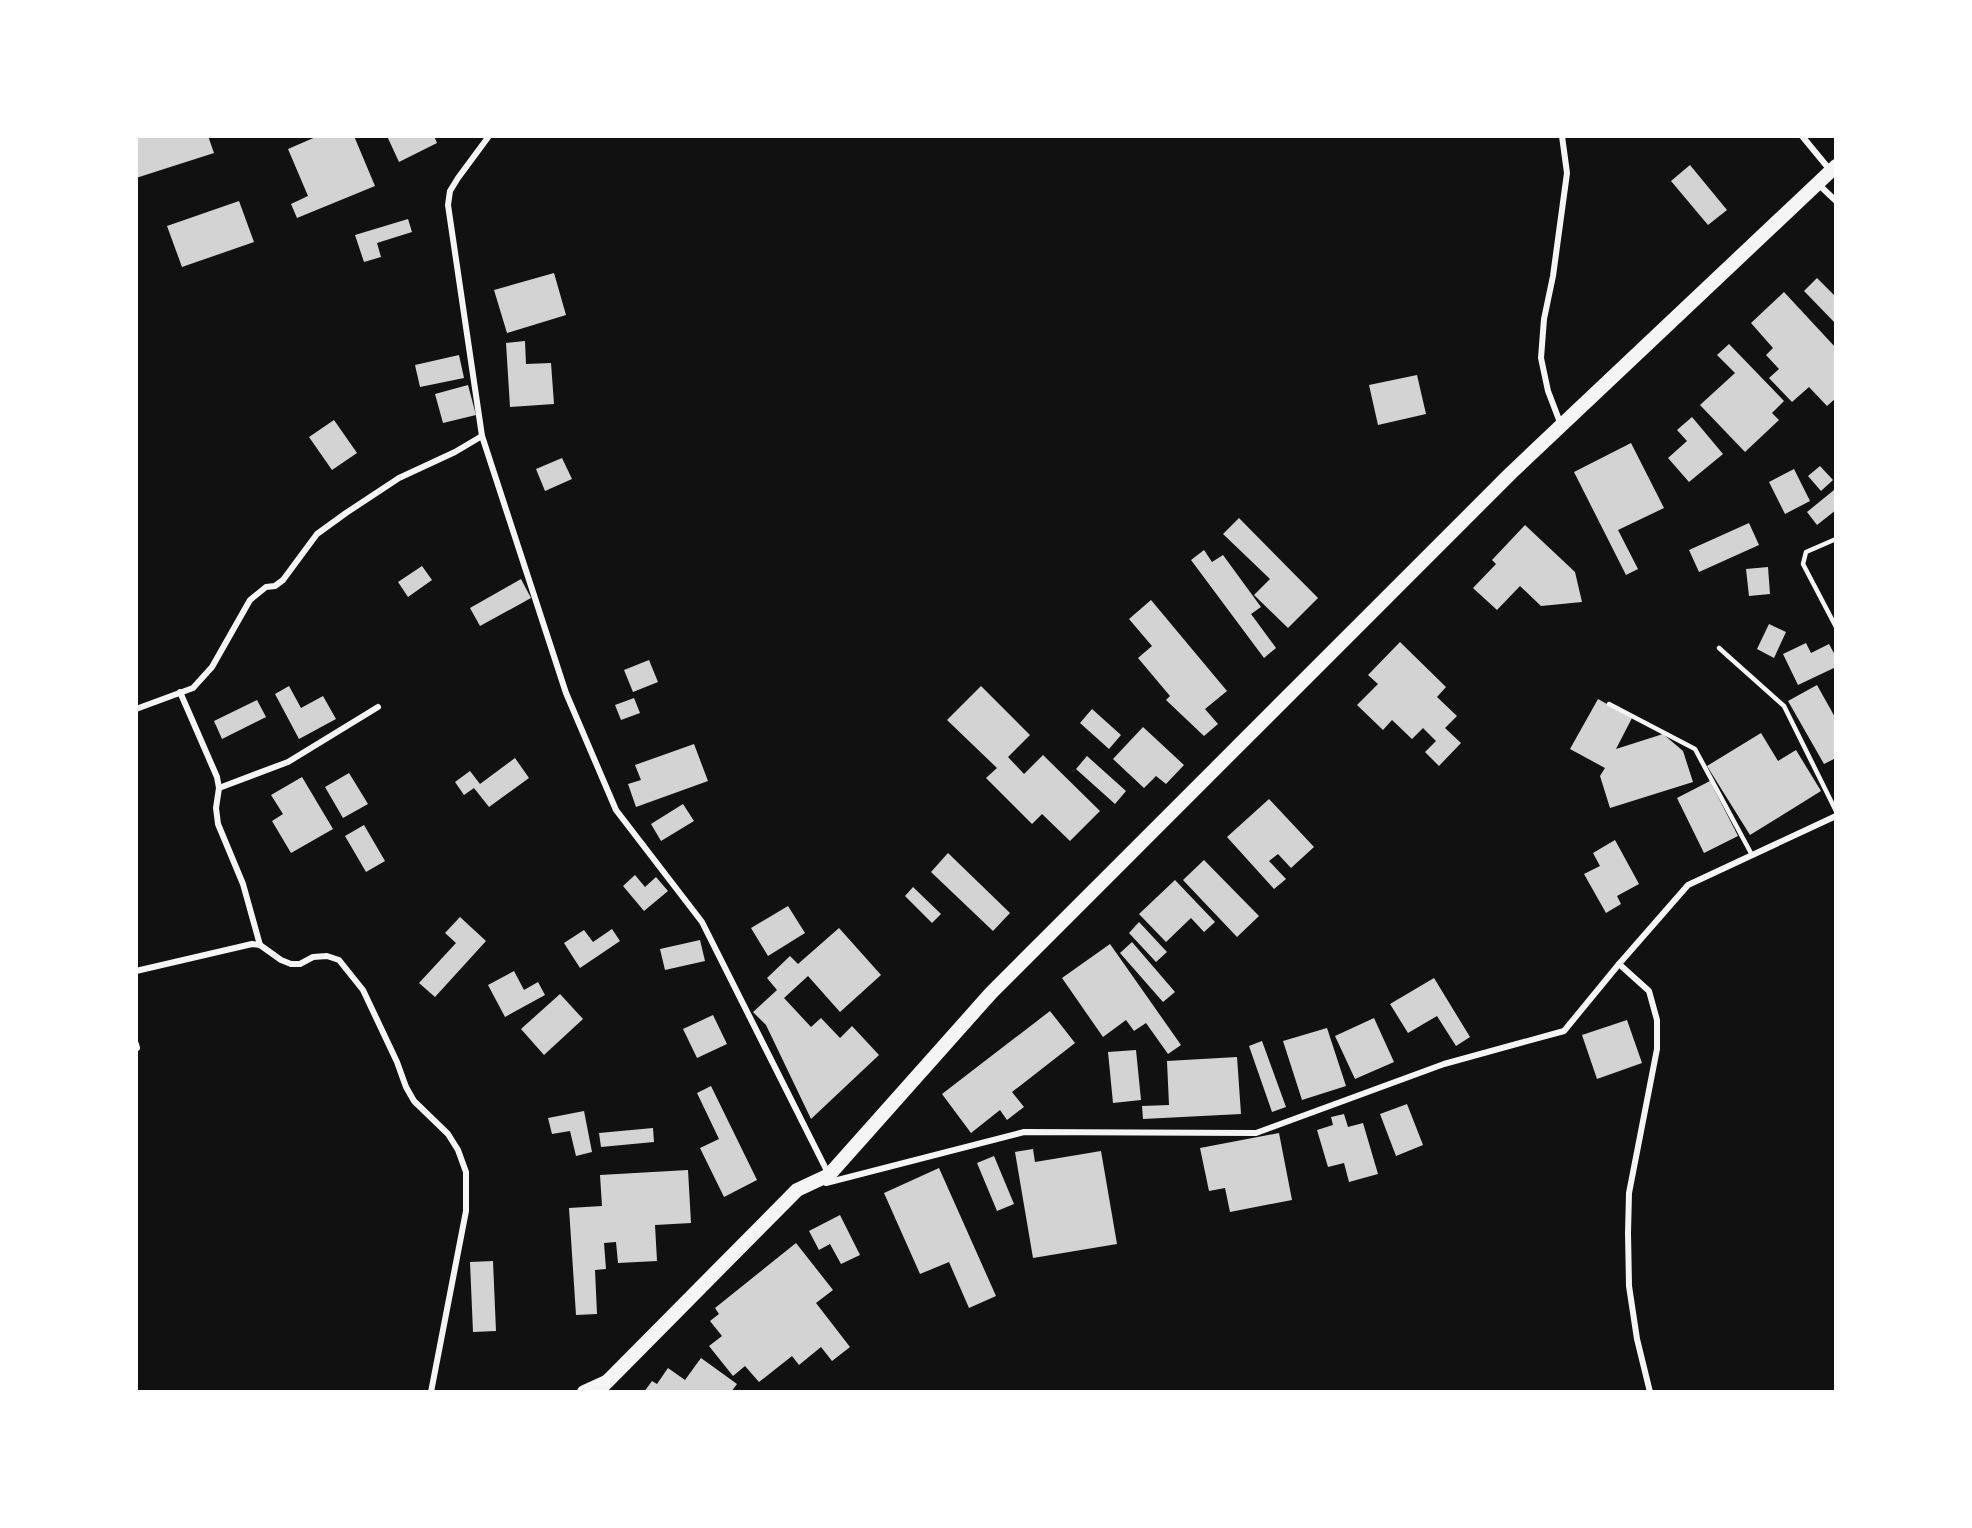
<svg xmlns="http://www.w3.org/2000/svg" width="1972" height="1528" font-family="Signika,sans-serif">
	<rect width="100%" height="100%" fill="#111"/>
	<g fill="#d3d3d3">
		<path d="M 136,136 L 208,136 L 214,153 L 136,178 Z"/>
		<path d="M 318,136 L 354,136 L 375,186 L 297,218 L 291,204 L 308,196 L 288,149 Z"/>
		<path d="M 387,136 L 434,136 L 437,143 L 399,162 Z"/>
		<path d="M 1690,165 L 1727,210 L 1708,225 L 1671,181 Z"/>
		<path d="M 239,201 L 254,242 L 182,267 L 167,226 Z"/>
		<path d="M 408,219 L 412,232 L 377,243 L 381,257 L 364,262 L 355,235 Z"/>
		<path d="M 554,273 L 566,315 L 507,333 L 494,290 Z"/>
		<path d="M 1817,278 L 1836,297 L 1836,324 L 1804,291 Z"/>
		<path d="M 1784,292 L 1836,348 L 1836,398 L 1827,406 L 1809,387 L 1792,402 L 1769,378 L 1779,369 L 1766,355 L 1773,348 L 1751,323 Z"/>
		<path d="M 525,341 L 526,364 L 551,363 L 554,404 L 510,407 L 506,343 Z"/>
		<path d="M 1729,344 L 1784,401 L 1772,413 L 1779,420 L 1745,452 L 1700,405 L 1735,373 L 1717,355 Z"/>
		<path d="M 459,355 L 464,378 L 420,387 L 415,365 Z"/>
		<path d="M 1417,375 L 1426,414 L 1378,425 L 1369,385 Z"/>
		<path d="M 468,385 L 476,415 L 443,423 L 435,394 Z"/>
		<path d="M 1692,417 L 1723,454 L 1689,482 L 1668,458 L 1687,441 L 1677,430 Z"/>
		<path d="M 334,420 L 357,453 L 332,470 L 309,437 Z"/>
		<path d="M 1631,443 L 1664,508 L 1618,530 L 1638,569 L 1626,575 L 1574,472 Z"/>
		<path d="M 562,458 L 572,479 L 545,491 L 536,469 Z"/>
		<path d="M 1820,466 L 1833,480 L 1821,491 L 1808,476 Z"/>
		<path d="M 1794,469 L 1810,501 L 1785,514 L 1769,482 Z"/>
		<path d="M 1834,490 L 1836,492 L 1836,510 L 1817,525 L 1807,512 Z"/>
		<path d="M 1239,518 L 1318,598 L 1288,628 L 1254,595 L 1270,579 L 1223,534 Z"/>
		<path d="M 1749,523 L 1759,545 L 1699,572 L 1689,550 Z"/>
		<path d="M 1525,525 L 1575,572 L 1582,602 L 1541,606 L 1520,586 L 1497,610 L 1473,588 L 1496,564 L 1492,560 Z"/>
		<path d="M 1204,550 L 1212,562 L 1223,555 L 1261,607 L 1251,614 L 1276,648 L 1264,658 L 1191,560 Z"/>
		<path d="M 422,566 L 432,580 L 408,597 L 398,582 Z"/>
		<path d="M 1768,567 L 1770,594 L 1749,596 L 1746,569 Z"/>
		<path d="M 521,579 L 531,598 L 480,626 L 470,608 Z"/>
		<path d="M 1151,600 L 1227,691 L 1205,709 L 1218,724 L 1204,736 L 1166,700 L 1170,696 L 1138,658 L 1152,646 L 1129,619 Z"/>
		<path d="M 1769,624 L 1786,632 L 1774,658 L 1757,649 Z"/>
		<path d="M 1400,642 L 1446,687 L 1437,697 L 1457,716 L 1445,728 L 1461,743 L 1439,766 L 1425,752 L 1436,741 L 1423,728 L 1412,739 L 1392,720 L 1383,730 L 1357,705 L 1378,684 L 1368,675 Z"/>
		<path d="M 1806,643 L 1811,653 L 1829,644 L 1836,657 L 1836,667 L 1798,685 L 1783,654 Z"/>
		<path d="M 649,660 L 658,682 L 633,692 L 624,670 Z"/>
		<path d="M 1817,685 L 1836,719 L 1836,758 L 1824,764 L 1788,701 Z"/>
		<path d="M 289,686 L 301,708 L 323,696 L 336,719 L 299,739 L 275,694 Z"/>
		<path d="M 981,686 L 1030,735 L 1008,757 L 1024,774 L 1043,755 L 1100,811 L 1070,841 L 1042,814 L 1032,824 L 986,778 L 997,768 L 947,720 Z"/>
		<path d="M 634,698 L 640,713 L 621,720 L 615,705 Z"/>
		<path d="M 1598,699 L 1632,718 L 1616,749 L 1663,734 L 1683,751 L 1693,782 L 1610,808 L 1600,776 L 1605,768 L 1570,749 Z"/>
		<path d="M 257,700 L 266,717 L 222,739 L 214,721 Z"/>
		<path d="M 1092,709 L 1121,735 L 1109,749 L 1080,723 Z"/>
		<path d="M 1143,727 L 1184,765 L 1166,784 L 1156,776 L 1144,788 L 1113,759 Z"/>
		<path d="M 1761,733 L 1778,761 L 1796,750 L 1821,791 L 1750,835 L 1707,766 Z"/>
		<path d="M 694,744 L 708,781 L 636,807 L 628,784 L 641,780 L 635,765 Z"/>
		<path d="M 1087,756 L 1126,791 L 1115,804 L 1076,769 Z"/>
		<path d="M 515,758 L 529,778 L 489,807 L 474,788 L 464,795 L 455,782 L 470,771 L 480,784 Z"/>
		<path d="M 349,773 L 368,804 L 343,818 L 325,787 Z"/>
		<path d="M 302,777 L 333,829 L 291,853 L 272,821 L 283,814 L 271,795 Z"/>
		<path d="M 1710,781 L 1738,836 L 1704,853 L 1677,798 Z"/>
		<path d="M 1269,799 L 1314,847 L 1291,868 L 1278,854 L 1269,861 L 1286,879 L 1274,889 L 1227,837 Z"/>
		<path d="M 683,804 L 694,821 L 661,841 L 651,824 Z"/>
		<path d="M 364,825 L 385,861 L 366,872 L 345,836 Z"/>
		<path d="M 1615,840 L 1639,884 L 1617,896 L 1621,904 L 1606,913 L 1584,874 L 1600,866 L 1593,853 Z"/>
		<path d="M 948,853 L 1010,913 L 993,931 L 931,872 Z"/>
		<path d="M 1204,860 L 1259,916 L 1237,937 L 1183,880 Z"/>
		<path d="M 635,875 L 645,887 L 656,877 L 668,891 L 644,911 L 623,886 Z"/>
		<path d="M 1175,880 L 1215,922 L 1204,932 L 1191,918 L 1166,942 L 1139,914 Z"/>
		<path d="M 913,887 L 941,914 L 932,923 L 905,896 Z"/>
		<path d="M 788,906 L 805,933 L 768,956 L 751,928 Z"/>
		<path d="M 460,917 L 486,941 L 435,997 L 419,983 L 456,943 L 445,933 Z"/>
		<path d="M 1139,922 L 1167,952 L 1156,962 L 1129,933 Z"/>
		<path d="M 839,928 L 881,975 L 840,1012 L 808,976 L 784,998 L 811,1027 L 821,1018 L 840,1038 L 852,1026 L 879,1055 L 811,1119 L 766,1025 L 753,1012 L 777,990 L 767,978 L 790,956 L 798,964 Z"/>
		<path d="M 612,929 L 620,941 L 580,968 L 564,943 L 584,930 L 593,942 Z"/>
		<path d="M 700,940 L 705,961 L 665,970 L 660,949 Z"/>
		<path d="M 1132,942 L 1175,992 L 1163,1002 L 1120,953 Z"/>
		<path d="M 1110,944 L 1181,1045 L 1168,1054 L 1146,1023 L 1134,1031 L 1126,1020 L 1103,1037 L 1062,978 Z"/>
		<path d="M 514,971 L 524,990 L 538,982 L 545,995 L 505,1017 L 488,985 Z"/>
		<path d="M 1434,978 L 1470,1037 L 1456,1046 L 1437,1016 L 1408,1033 L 1390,1004 Z"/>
		<path d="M 560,994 L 583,1019 L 544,1055 L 521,1029 Z"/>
		<path d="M 1050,1011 L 1075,1043 L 1012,1092 L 1024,1107 L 1007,1120 L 1000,1110 L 971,1133 L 942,1094 Z"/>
		<path d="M 713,1015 L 727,1044 L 697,1058 L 683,1029 Z"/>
		<path d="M 1374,1018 L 1394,1062 L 1355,1079 L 1335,1036 Z"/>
		<path d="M 1627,1020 L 1642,1063 L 1597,1079 L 1582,1035 Z"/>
		<path d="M 1327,1028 L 1346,1086 L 1302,1100 L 1283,1041 Z"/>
		<path d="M 1262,1041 L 1286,1107 L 1272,1112 L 1249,1046 Z"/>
		<path d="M 1136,1050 L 1141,1100 L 1113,1103 L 1108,1052 Z"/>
		<path d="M 1237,1057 L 1241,1114 L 1143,1119 L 1142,1106 L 1169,1105 L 1167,1061 Z"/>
		<path d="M 711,1086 L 757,1180 L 724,1197 L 700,1148 L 719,1139 L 697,1093 Z"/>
		<path d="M 1407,1104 L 1423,1145 L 1396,1156 L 1380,1114 Z"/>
		<path d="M 584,1111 L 592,1152 L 576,1156 L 570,1131 L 552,1134 L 548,1118 Z"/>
		<path d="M 1344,1114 L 1348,1127 L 1363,1123 L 1378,1174 L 1349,1182 L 1344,1163 L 1328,1167 L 1317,1130 L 1333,1125 L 1331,1117 Z"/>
		<path d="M 653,1128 L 654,1142 L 601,1147 L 599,1133 Z"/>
		<path d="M 1279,1133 L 1292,1200 L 1230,1212 L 1225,1188 L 1209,1191 L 1200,1148 Z"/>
		<path d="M 1033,1149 L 1035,1162 L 1101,1151 L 1117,1244 L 1033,1258 L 1015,1152 Z"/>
		<path d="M 994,1156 L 1014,1204 L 997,1211 L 977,1163 Z"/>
		<path d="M 939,1168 L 996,1296 L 969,1308 L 949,1262 L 920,1274 L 884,1193 Z"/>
		<path d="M 688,1170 L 691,1223 L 655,1225 L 657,1261 L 618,1263 L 616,1242 L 604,1243 L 606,1269 L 595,1270 L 597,1314 L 576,1315 L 569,1208 L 602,1206 L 600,1175 Z"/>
		<path d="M 840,1215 L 860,1255 L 841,1264 L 830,1244 L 819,1250 L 809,1231 Z"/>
		<path d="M 796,1243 L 833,1290 L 816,1303 L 850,1347 L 832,1361 L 821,1347 L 799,1365 L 792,1356 L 759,1382 L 745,1366 L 733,1376 L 709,1346 L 722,1336 L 710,1321 L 719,1314 L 715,1308 Z"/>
		<path d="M 493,1261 L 496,1331 L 473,1332 L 470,1262 Z"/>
		<path d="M 701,1358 L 737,1384 L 731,1392 L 644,1392 L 652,1381 L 657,1384 L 668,1368 L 685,1380 Z"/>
	</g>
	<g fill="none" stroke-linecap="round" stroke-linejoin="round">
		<g stroke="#f5f5f5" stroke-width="4.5">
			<path d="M 1836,539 L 1806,552 L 1803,564 L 1836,627"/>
			<path d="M 1719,648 L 1784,706 L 1836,811"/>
			<path d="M 1609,704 L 1695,749 L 1752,855"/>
		</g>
		<g stroke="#f5f5f5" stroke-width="6">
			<path d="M 489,136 L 458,178 L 450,191 L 448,205 L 482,436 L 566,693 L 616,810 L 702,922 L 829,1175"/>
			<path d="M 1802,136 L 1830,170"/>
			<path d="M 1817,183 L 1836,201"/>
			<path d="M 1561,425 L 1548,391 L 1541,358 L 1544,319 L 1553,276 L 1567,173 L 1562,136"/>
			<path d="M 180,692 L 217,777 L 219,788 L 216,808 L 218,824 L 243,884 L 260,945"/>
			<path d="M 136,709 L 193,688 L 212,667 L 250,600 L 266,587 L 275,586 L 283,580 L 317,534 L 346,513 L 399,478 L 455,452 L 482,436"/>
			<path d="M 219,788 L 288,762 L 378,707"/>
			<path d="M 1619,964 L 1649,991 L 1657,1020 L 1657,1049 L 1629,1193 L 1628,1233 L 1629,1286 L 1637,1339 L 1650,1392"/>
			<path d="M 136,971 L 252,944 L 260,945 L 281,960 L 291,964 L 300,964 L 313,957 L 327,956 L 339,960 L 363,990 L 397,1062 L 406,1087 L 414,1101 L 448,1134 L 458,1150 L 466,1172 L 466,1211 L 431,1392"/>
			<path d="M 136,1044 L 137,1048"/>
			<path d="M 826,1183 L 1024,1132 L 1256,1133 L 1444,1064 L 1564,1031 L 1619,964 L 1688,885 L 1836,816"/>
		</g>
		<path stroke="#f5f5f5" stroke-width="14" d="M 584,1392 L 606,1382"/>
		<path stroke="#f5f5f5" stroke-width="14" d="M 597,1392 L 797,1190 L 829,1175 L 991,993 L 1511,473 L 1836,166"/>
	</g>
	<rect width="1972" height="1528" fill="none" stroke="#ffffff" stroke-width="276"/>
</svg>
